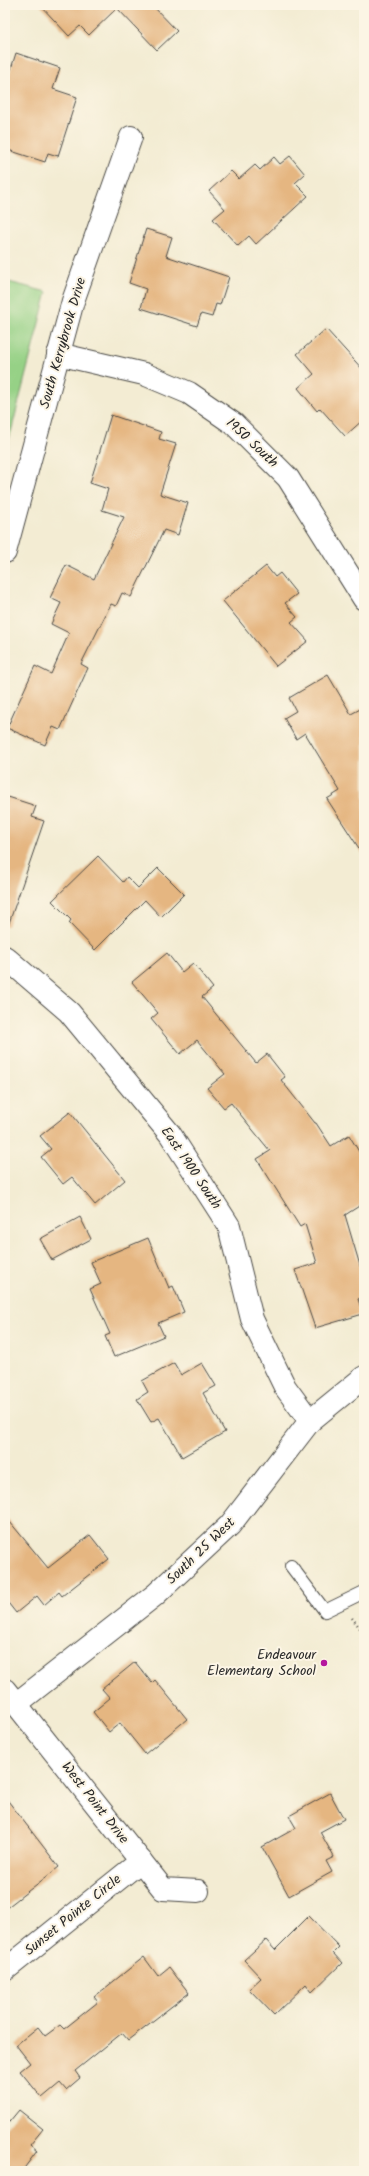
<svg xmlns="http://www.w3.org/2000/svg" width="369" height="2176" font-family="Kalam,sans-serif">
	<rect width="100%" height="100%" fill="#fcf5e5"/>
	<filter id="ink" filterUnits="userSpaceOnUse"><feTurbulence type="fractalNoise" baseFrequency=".025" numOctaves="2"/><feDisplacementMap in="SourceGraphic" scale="8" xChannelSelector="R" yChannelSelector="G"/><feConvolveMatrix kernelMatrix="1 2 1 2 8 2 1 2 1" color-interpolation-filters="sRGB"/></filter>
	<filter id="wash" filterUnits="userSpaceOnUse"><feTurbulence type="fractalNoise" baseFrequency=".012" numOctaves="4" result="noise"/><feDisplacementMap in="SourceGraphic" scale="16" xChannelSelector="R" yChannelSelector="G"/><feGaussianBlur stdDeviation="0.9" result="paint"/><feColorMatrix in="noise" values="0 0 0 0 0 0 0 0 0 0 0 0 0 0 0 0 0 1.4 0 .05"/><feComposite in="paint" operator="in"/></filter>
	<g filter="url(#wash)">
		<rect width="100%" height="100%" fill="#f3ecd3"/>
		<path fill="#96d186" stroke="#607e58" d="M 5,281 L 47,292 L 5,455 Z"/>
		<g id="blocks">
			<g fill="#e5b681">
				<path d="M 40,5 L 152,5 L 177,31 L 157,50 L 117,8 L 89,35 L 80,26 L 69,36 Z"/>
				<path d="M 16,53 L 60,68 L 53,89 L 77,97 L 58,156 L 48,153 L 45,162 L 5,149 L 5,88 Z"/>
				<path d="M 290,156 L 305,174 L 295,183 L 308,196 L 256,244 L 249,236 L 238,246 L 213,219 L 225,209 L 209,191 L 231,171 L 239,179 L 255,165 L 260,170 L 274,157 L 280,164 Z"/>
				<path d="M 146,229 L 172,237 L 166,256 L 229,277 L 220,305 L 216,304 L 212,317 L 201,314 L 197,326 L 141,308 L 146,289 L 129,283 Z"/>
				<path d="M 326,329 L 364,371 L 364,419 L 345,436 L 320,408 L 317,411 L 298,388 L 314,374 L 297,354 Z"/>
				<path d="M 111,415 L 161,432 L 159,439 L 176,444 L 160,494 L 188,503 L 178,535 L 164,530 L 131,597 L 122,593 L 116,606 L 111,604 L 81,664 L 88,668 L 60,730 L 53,727 L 45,745 L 7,728 L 35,666 L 51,674 L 69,633 L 51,624 L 61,603 L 50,598 L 66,565 L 94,579 L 124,517 L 102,510 L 108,489 L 90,483 Z"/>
				<path d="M 266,566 L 275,577 L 280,573 L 297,594 L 285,603 L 297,617 L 291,622 L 308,641 L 276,666 L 223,601 Z"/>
				<path d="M 328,675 L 351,714 L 364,707 L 364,856 L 327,799 L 340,791 L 305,733 L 296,739 L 284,718 L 296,711 L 289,698 Z"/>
				<path d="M 5,796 L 36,806 L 32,817 L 44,821 L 8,926 L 5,926 Z"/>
				<path d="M 98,856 L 123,882 L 127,877 L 138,888 L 158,868 L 184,894 L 161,917 L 145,900 L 95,950 L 69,923 L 71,920 L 52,901 Z"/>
				<path d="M 167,953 L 182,972 L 193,963 L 213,988 L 202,997 L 256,1063 L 267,1054 L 285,1077 L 281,1080 L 315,1123 L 316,1123 L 331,1146 L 349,1135 L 364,1160 L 364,1203 L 345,1215 L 364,1279 L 364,1297 L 358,1299 L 363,1314 L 315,1328 L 295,1270 L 317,1263 L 305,1224 L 300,1227 L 257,1159 L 270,1151 L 231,1103 L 224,1108 L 207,1088 L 225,1074 L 197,1040 L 180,1054 L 151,1019 L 158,1013 L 132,982 Z"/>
				<path d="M 70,1112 L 125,1180 L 95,1205 L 72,1177 L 63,1184 L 41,1157 L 51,1149 L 40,1136 Z"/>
				<path d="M 80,1217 L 91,1239 L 52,1260 L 40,1239 Z"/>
				<path d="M 148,1238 L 169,1288 L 173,1286 L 184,1312 L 158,1323 L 164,1336 L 114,1357 L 105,1336 L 110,1334 L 90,1289 L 101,1284 L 91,1262 Z"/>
				<path d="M 174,1363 L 181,1375 L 202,1363 L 216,1386 L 203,1393 L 225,1432 L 182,1457 L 159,1418 L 151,1422 L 137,1399 L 148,1392 L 142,1381 Z"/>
				<path d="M 5,1516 L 48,1568 L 90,1535 L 109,1559 L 62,1596 L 59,1592 L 44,1605 L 37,1596 L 16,1613 L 5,1599 Z"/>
				<path d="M 135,1662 L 152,1683 L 155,1680 L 187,1719 L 145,1754 L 120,1723 L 109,1732 L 93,1712 L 110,1698 L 102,1689 Z"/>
				<path d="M 330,1793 L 344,1819 L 320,1832 L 334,1857 L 326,1861 L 332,1872 L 289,1896 L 262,1847 L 296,1828 L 289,1816 Z"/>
				<path d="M 5,1797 L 59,1867 L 5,1909 Z"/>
				<path d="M 309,1916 L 339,1947 L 333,1953 L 342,1963 L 312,1992 L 306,1984 L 274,2015 L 249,1989 L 261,1978 L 244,1960 L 266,1940 L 275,1950 Z"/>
				<path d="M 144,1957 L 158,1976 L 169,1967 L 189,1993 L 128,2040 L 122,2033 L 75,2071 L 80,2078 L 66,2090 L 60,2083 L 42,2098 L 20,2071 L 30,2063 L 16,2045 L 38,2027 L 45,2036 L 60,2025 L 64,2029 L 98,2002 L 94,1997 Z"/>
				<path d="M 19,2110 L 43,2129 L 30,2145 L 37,2151 L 22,2171 L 5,2171 L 5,2127 Z"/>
			</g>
		</g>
	</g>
	<g filter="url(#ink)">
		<use href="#blocks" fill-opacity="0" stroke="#494844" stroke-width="1"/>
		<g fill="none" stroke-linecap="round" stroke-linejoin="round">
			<defs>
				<path id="service" d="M 291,1566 L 325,1611 L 364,1592"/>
				<g id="minor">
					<path d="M 58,354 L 144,374 L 189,393 L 234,424 L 288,478 L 364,599"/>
					<path d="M 5,552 L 73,301 L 131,137"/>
					<path d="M 5,957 L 69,1012 L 170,1134 L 229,1226 L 252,1319 L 285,1387 L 310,1421"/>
					<path d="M 5,1690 L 163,1889 L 198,1891"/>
					<path d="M 16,1704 L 155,1595 L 230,1525 L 310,1421 L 364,1377"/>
					<path d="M 5,1970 L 141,1861"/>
				</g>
			</defs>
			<use href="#service" stroke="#494844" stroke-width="14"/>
			<use href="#minor" stroke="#494844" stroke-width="24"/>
			<path stroke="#494844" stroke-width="2.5" stroke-dasharray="1 3" stroke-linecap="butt" d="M 352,1618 L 364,1633"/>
			<use href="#service" stroke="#fff" stroke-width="12"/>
			<use href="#minor" stroke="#fff" stroke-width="22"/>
		</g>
	</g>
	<circle fill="#b5179e" stroke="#fcf5e5" stroke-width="1.5" cx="324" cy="1663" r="4"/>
	<g text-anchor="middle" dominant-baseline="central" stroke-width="4" stroke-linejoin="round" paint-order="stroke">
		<g font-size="14" fill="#2b2b2b" stroke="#fcf5e5">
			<text transform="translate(63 343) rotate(-74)">South Kerrybrook Drive</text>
			<text transform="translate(252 443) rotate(43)">1950 South</text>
			<text transform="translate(191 1168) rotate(56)">East 1900 South</text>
			<text transform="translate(201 1551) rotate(-44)">South 25 West</text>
			<text transform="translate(95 1803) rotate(52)">West Point Drive</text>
			<text transform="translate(73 1915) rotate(-39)">Sunset Pointe Circle</text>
		</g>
		<g font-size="14" fill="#2b2b2b" stroke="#fcf5e5" text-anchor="end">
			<text x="316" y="1655">Endeavour<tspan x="316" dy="16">Elementary School</tspan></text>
		</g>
	</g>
	<rect width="369" height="2176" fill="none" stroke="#fcf5e5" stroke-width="20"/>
</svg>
